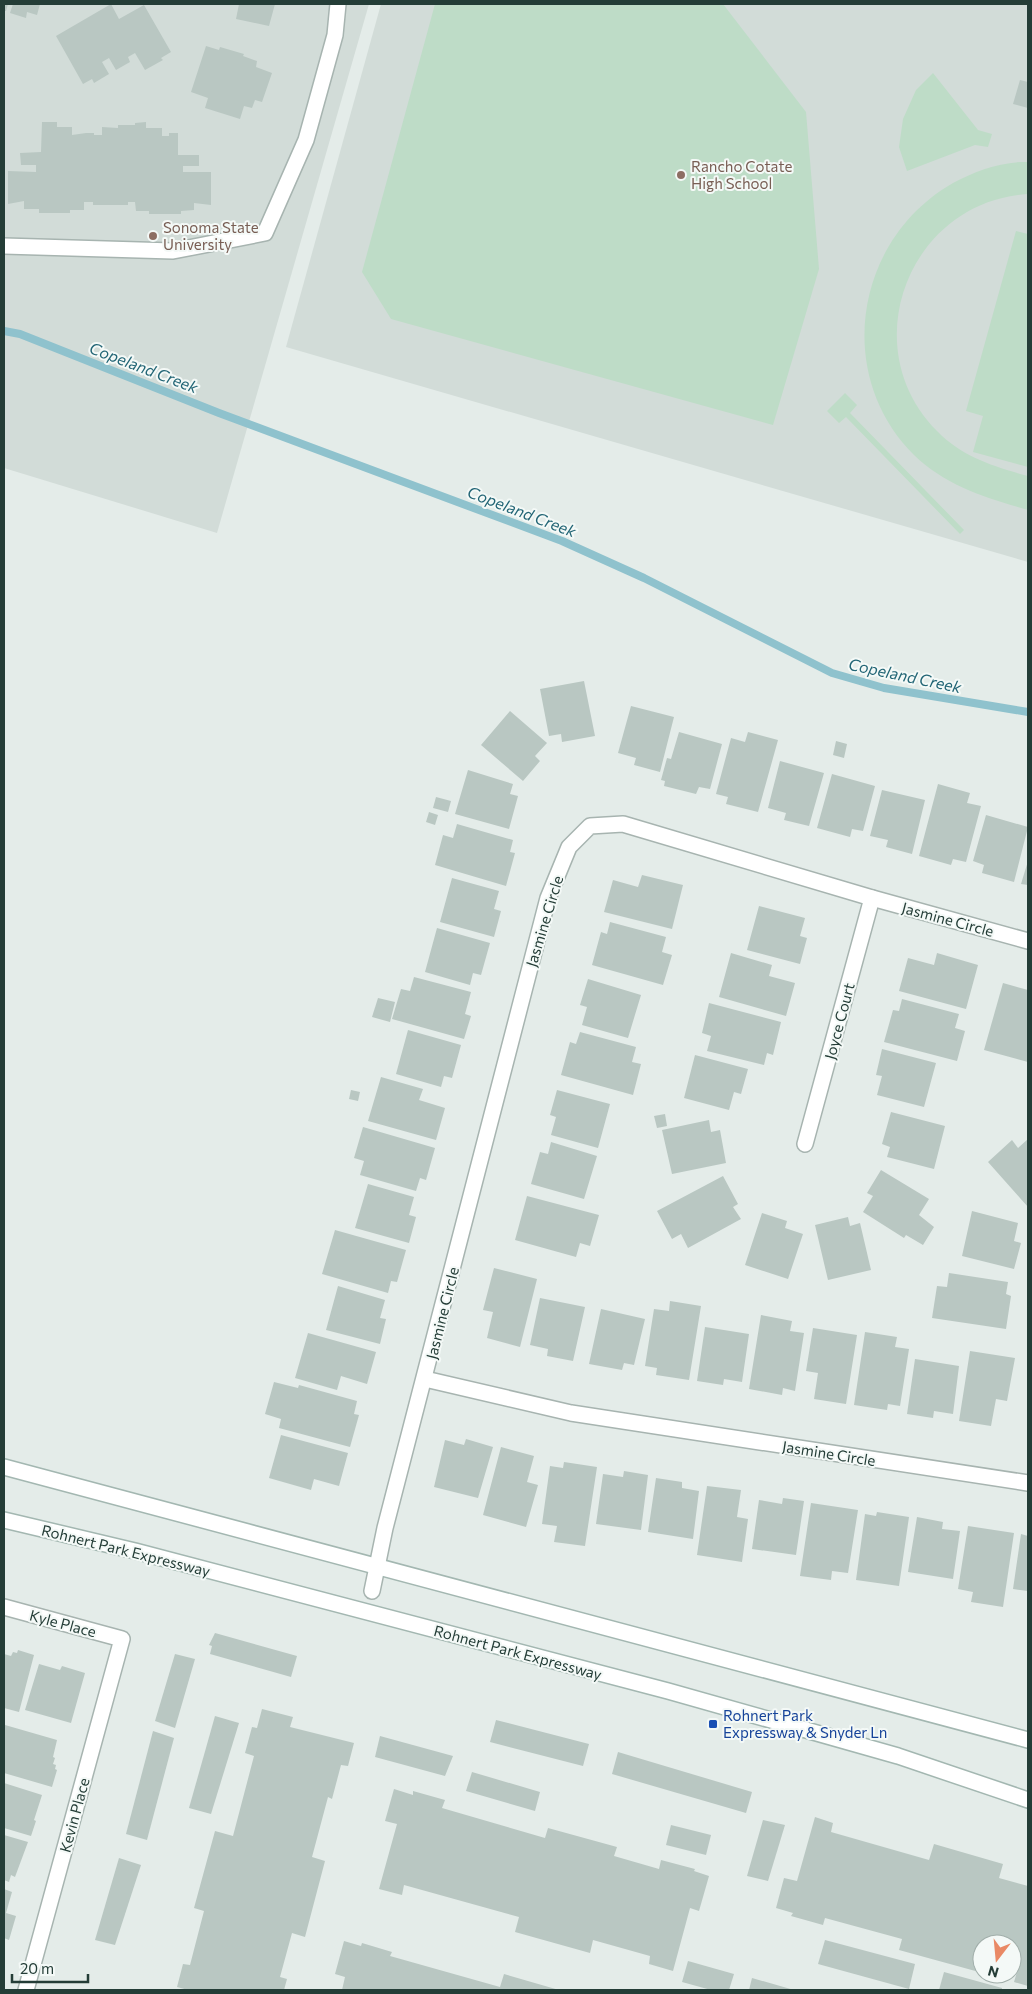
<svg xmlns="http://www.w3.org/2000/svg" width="1032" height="1994" font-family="Commissioner,sans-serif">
	<rect width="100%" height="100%" fill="#e4ece9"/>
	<g fill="#d2dcd8">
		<path d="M 4,4 L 369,4 L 217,533 L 4,468 Z"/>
		<path d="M 381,4 L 1028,4 L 1028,562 L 286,347 Z"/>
	</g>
	<g fill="#bedcc7">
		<path d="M 435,4 L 723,4 L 806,112 L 819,269 L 773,425 L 391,319 L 362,272 Z"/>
		<path d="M 933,73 L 978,130 L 992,134 L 988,147 L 975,145 L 907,171 L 899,147 L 903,119 L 916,90 Z"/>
		<path d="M 1028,162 L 1028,194 C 909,201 853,347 937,431 C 962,457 995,467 1028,476 L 1028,510 C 986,498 946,486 914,455 C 833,374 855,239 953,183 C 975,171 1002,161 1028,162 Z"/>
		<path d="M 1016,231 L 1028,234 L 1028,467 L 973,452 L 983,416 L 966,411 Z"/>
		<path d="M 845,393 L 857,405 L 850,413 L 964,530 L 960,534 L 846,417 L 839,423 L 827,411 Z"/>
	</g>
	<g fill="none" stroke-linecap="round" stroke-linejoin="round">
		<path stroke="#8fc2cd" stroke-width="8" d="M 4,331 L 20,334 L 219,413 L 562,541 L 644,578 L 832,673 L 884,688 L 1028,712"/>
	</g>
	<g fill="#b9c7c2">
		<path d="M 4,4 L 8,4 L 6,11 L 4,11 Z"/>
		<path d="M 13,4 L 40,4 L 37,15 L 27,12 L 26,18 L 10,13 Z"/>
		<path d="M 111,4 L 119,19 L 144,5 L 171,52 L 161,58 L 163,60 L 145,70 L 135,53 L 128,57 L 130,62 L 116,70 L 109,58 L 102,62 L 109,74 L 94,83 L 92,79 L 83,84 L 56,36 Z"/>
		<path d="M 239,4 L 275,4 L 269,26 L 236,19 Z"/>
		<path d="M 206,46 L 219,50 L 220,47 L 244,54 L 243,56 L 257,61 L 256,67 L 272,73 L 262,102 L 255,100 L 252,108 L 244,106 L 240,119 L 205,108 L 208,98 L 191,92 Z"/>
		<path d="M 1020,80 L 1028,82 L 1028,108 L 1013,104 Z"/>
		<path d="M 42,122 L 57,122 L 57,127 L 72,127 L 72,135 L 86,133 L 94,133 L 94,135 L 102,135 L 102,127 L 118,128 L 118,125 L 135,125 L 135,123 L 146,122 L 146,128 L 162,128 L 162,136 L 169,136 L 169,133 L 178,133 L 178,155 L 199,155 L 199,166 L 183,166 L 183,172 L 211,172 L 211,205 L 194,203 L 194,210 L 181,211 L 181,214 L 149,214 L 149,211 L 136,211 L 135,202 L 128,202 L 128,205 L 93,205 L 93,202 L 84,202 L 84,210 L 70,210 L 70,213 L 39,213 L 39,209 L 24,209 L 24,201 L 8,204 L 8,171 L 36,172 L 36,165 L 21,165 L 20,153 L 41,152 Z"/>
		<path d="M 584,681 L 595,736 L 562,742 L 561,734 L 549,736 L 540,689 Z"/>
		<path d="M 631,706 L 674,717 L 660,772 L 634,765 L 636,758 L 618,753 Z"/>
		<path d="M 510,711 L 547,743 L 535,756 L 540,761 L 523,781 L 481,745 Z"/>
		<path d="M 679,732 L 722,744 L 710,789 L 699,787 L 696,794 L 664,786 L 665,781 L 661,780 L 667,758 L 671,759 Z"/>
		<path d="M 748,732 L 778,740 L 758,812 L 726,804 L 728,797 L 716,794 L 731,738 L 745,742 Z"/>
		<path d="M 836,741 L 847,744 L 844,758 L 833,755 Z"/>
		<path d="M 780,761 L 824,773 L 809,826 L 784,820 L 786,813 L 768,808 Z"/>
		<path d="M 468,770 L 513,784 L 510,794 L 518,796 L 509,829 L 455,814 Z"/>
		<path d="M 832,774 L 875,786 L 863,831 L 852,829 L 850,837 L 817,828 Z"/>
		<path d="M 938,784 L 970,793 L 967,803 L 981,806 L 966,862 L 953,859 L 951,865 L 919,856 Z"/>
		<path d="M 882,790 L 925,800 L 912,854 L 886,847 L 888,840 L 870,836 Z"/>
		<path d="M 436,797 L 451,801 L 448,812 L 433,808 Z"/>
		<path d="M 429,812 L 438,815 L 435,825 L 426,822 Z"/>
		<path d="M 986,815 L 1028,827 L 1014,882 L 982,873 L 984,865 L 973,861 Z"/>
		<path d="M 457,824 L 513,840 L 510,852 L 515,853 L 506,886 L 435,865 L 443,835 L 453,838 Z"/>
		<path d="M 1028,861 L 1028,885 L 1021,884 Z"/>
		<path d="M 642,875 L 683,885 L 672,929 L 604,912 L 613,880 L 638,887 Z"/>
		<path d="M 452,878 L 499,891 L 494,909 L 501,911 L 494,937 L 440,922 Z"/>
		<path d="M 759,906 L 805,918 L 800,936 L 807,938 L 800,964 L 747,950 Z"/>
		<path d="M 610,922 L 666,937 L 662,952 L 672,955 L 663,985 L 592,965 L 601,932 L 607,934 Z"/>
		<path d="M 437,928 L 490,943 L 481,975 L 473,973 L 470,985 L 425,972 Z"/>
		<path d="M 731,953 L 772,965 L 769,976 L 795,983 L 786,1016 L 719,997 Z"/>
		<path d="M 937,953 L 978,965 L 966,1009 L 899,991 L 908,958 L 934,965 Z"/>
		<path d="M 414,977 L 471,992 L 465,1014 L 471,1016 L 464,1039 L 392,1019 L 401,989 L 410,991 Z"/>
		<path d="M 588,979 L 641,995 L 628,1038 L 582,1025 L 587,1007 L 580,1005 Z"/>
		<path d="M 1003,983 L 1028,990 L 1028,1062 L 984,1050 Z"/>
		<path d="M 378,998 L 395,1002 L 390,1022 L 372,1017 Z"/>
		<path d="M 902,999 L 959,1014 L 955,1028 L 965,1031 L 957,1061 L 884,1042 L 893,1010 L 899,1011 Z"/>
		<path d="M 709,1003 L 781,1022 L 773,1055 L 767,1053 L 764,1065 L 707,1051 L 711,1036 L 702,1033 Z"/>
		<path d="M 408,1030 L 461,1045 L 452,1078 L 444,1076 L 441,1087 L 396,1074 Z"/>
		<path d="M 580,1032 L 636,1047 L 632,1062 L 641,1064 L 633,1095 L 561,1075 L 570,1042 L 576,1044 Z"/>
		<path d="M 882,1049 L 936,1063 L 924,1107 L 877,1095 L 882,1076 L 876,1075 Z"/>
		<path d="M 695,1055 L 748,1069 L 741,1094 L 734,1092 L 729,1110 L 684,1098 Z"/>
		<path d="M 381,1077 L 423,1089 L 419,1100 L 445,1108 L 436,1140 L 368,1121 Z"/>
		<path d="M 351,1090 L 360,1092 L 358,1101 L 349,1099 Z"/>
		<path d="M 557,1090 L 610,1104 L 598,1148 L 551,1135 L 556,1117 L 550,1115 Z"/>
		<path d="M 891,1112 L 945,1126 L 934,1169 L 887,1157 L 890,1147 L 882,1144 Z"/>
		<path d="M 665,1114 L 667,1126 L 657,1128 L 654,1116 Z"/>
		<path d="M 709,1120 L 711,1132 L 720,1130 L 726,1163 L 672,1174 L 662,1130 Z"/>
		<path d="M 363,1127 L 435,1148 L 426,1180 L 420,1178 L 416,1191 L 360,1175 L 364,1161 L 354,1158 Z"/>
		<path d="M 1028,1139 L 1028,1207 L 988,1162 L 1012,1140 L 1018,1148 Z"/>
		<path d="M 551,1142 L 597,1156 L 584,1199 L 531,1184 L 540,1152 L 548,1154 Z"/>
		<path d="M 881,1170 L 929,1199 L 919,1215 L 934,1227 L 923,1245 L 906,1235 L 904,1238 L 863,1212 L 873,1196 L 867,1193 Z"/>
		<path d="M 723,1176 L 738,1204 L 733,1207 L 741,1219 L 688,1248 L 681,1234 L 672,1239 L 657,1211 Z"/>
		<path d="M 368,1184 L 414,1197 L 409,1215 L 416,1217 L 409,1243 L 355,1228 Z"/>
		<path d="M 527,1196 L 599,1215 L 590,1246 L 580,1243 L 576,1257 L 515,1240 Z"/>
		<path d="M 972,1211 L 1018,1223 L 1014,1241 L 1021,1243 L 1014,1269 L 962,1256 Z"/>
		<path d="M 762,1213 L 787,1221 L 785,1228 L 803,1234 L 788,1279 L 745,1265 Z"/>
		<path d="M 848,1217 L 850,1226 L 860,1223 L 871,1270 L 828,1280 L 815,1225 Z"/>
		<path d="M 335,1230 L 406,1250 L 397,1282 L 391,1281 L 388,1293 L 322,1274 Z"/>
		<path d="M 494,1268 L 537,1279 L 520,1347 L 487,1338 L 493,1312 L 483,1310 Z"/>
		<path d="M 949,1273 L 1008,1282 L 1006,1294 L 1011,1296 L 1006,1329 L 932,1318 L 937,1286 L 947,1287 Z"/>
		<path d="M 338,1286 L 385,1300 L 380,1318 L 386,1319 L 380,1344 L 326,1330 Z"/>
		<path d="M 540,1298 L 585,1307 L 573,1361 L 547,1356 L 548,1349 L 530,1345 Z"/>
		<path d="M 670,1301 L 701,1306 L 689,1380 L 656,1375 L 657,1368 L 645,1366 L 654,1309 L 669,1311 Z"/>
		<path d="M 601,1309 L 645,1319 L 634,1365 L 624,1363 L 622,1370 L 589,1364 Z"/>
		<path d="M 761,1315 L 792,1321 L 790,1331 L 804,1333 L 795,1391 L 783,1388 L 782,1395 L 749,1389 Z"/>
		<path d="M 705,1327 L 749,1334 L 742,1382 L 724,1379 L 723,1385 L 697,1381 Z"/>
		<path d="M 813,1328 L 857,1335 L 846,1404 L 814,1399 L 818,1373 L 806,1371 Z"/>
		<path d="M 865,1332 L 897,1337 L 895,1347 L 909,1349 L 900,1406 L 888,1404 L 887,1410 L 854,1405 Z"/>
		<path d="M 308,1333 L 376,1352 L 367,1384 L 341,1376 L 337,1390 L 295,1378 Z"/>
		<path d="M 970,1351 L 1015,1358 L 1007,1401 L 996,1399 L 991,1426 L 959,1421 Z"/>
		<path d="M 915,1359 L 959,1366 L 953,1414 L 934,1411 L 933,1418 L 907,1414 Z"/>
		<path d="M 274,1382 L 298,1388 L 299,1385 L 357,1401 L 354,1414 L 359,1415 L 350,1447 L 279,1428 L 281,1419 L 265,1414 Z"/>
		<path d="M 281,1435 L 348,1453 L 339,1486 L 314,1479 L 311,1490 L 269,1478 Z"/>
		<path d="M 466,1439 L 493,1447 L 478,1498 L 434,1487 L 445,1440 L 464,1445 Z"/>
		<path d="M 501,1447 L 534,1456 L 527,1482 L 538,1485 L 526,1527 L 483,1515 Z"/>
		<path d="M 564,1462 L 597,1467 L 585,1546 L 554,1542 L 557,1526 L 542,1524 L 550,1466 L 563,1468 Z"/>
		<path d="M 624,1471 L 648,1475 L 641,1530 L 596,1524 L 603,1474 L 623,1477 Z"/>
		<path d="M 656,1478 L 682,1482 L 682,1488 L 699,1491 L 693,1539 L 648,1532 Z"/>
		<path d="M 707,1486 L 741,1490 L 737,1517 L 748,1519 L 742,1562 L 697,1555 Z"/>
		<path d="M 783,1498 L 804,1501 L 796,1555 L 752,1549 L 759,1500 L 782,1504 Z"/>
		<path d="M 811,1503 L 858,1510 L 848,1573 L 832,1571 L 831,1580 L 800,1576 Z"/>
		<path d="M 877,1512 L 909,1517 L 899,1586 L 856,1580 L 865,1514 L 876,1516 Z"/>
		<path d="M 917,1517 L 943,1522 L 942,1529 L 960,1531 L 953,1579 L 908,1572 Z"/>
		<path d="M 968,1526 L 1014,1533 L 1003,1607 L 971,1602 L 973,1592 L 958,1589 Z"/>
		<path d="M 1021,1534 L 1028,1536 L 1028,1591 L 1013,1589 Z"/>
		<path d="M 215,1633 L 297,1656 L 291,1677 L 210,1654 L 212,1646 L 209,1645 Z"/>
		<path d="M 18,1650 L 34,1655 L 19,1712 L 4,1708 L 4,1654 L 11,1656 L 13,1652 L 17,1653 Z"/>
		<path d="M 175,1654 L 195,1659 L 175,1728 L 155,1721 Z"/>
		<path d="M 39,1664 L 60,1670 L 62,1666 L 85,1673 L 71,1723 L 25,1710 Z"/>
		<path d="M 262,1709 L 293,1717 L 290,1727 L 354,1743 L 348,1766 L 341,1765 L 332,1799 L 328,1797 L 312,1857 L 325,1861 L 305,1937 L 292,1933 L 280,1977 L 287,1979 L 284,1990 L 188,1990 L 177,1987 L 183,1964 L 190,1965 L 204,1911 L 194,1908 L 215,1831 L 233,1836 L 254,1756 L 245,1753 L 252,1727 L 257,1728 Z"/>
		<path d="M 215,1716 L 239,1723 L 211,1814 L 189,1808 Z"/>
		<path d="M 496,1720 L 589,1744 L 583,1766 L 490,1742 Z"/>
		<path d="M 5,1725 L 57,1740 L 53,1757 L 55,1758 L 53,1764 L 56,1765 L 55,1769 L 57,1770 L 52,1787 L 4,1773 Z"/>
		<path d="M 153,1731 L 174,1738 L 147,1840 L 126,1834 Z"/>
		<path d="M 380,1736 L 453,1756 L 445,1776 L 375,1757 Z"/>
		<path d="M 618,1752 L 752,1792 L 746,1813 L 612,1774 Z"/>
		<path d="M 472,1772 L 540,1792 L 535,1811 L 466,1791 Z"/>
		<path d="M 4,1783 L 42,1795 L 34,1820 L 36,1821 L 31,1836 L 4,1828 Z"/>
		<path d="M 394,1789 L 413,1795 L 413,1791 L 445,1800 L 442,1808 L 545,1838 L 548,1828 L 617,1847 L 614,1856 L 659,1869 L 661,1860 L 695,1869 L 694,1871 L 709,1876 L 699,1911 L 690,1908 L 673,1971 L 649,1964 L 650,1956 L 593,1940 L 590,1953 L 515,1932 L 519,1917 L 404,1885 L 402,1895 L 379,1889 L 397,1824 L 385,1821 Z"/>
		<path d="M 815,1817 L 833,1823 L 831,1832 L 929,1860 L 934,1844 L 1003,1864 L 999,1878 L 1028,1886 L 1028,1986 L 1014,1982 L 1017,1972 L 1012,1971 L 1012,1944 L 982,1944 L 982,1962 L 979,1972 L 899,1950 L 902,1939 L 825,1918 L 823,1925 L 791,1916 L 793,1913 L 776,1908 L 784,1878 L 797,1881 Z"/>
		<path d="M 763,1820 L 785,1825 L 768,1881 L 747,1876 Z"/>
		<path d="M 671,1825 L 711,1835 L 706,1855 L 666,1845 Z"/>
		<path d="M 4,1835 L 28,1842 L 15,1877 L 11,1875 L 9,1882 L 4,1880 Z"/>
		<path d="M 119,1858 L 141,1865 L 115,1945 L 95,1940 Z"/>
		<path d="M 4,1889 L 12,1892 L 6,1913 L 16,1916 L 9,1940 L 4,1938 Z"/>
		<path d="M 825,1940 L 915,1964 L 909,1989 L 818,1964 Z"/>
		<path d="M 344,1941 L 361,1946 L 362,1943 L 392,1952 L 390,1956 L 500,1987 L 504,1974 L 559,1990 L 342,1990 L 345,1977 L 335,1974 Z"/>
		<path d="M 688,1961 L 734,1974 L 729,1990 L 711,1990 L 682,1982 Z"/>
		<path d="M 944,1972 L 1002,1988 L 1002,1990 L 939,1990 Z"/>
		<path d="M 752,1978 L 794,1990 L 749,1990 Z"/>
	</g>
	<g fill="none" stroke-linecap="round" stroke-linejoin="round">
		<defs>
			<path id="lane" d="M 4,246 L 173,251 L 265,233 L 306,140 L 335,35 L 338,4"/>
			<g id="street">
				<path d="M 805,1144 L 872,898"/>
				<path d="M 425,1379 L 571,1413 L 1028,1483"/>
				<path d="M 372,1591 L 385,1528 L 548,898 L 569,847 L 590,826 L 623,824 L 872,898 L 1028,941"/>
				<path d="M 4,1607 L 122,1639 L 26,1990"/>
			</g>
			<g id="secondary">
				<path d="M 4,1467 L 1028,1740"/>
				<path d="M 4,1520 L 135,1551 L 668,1691 L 898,1756 L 1028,1800"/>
			</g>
		</defs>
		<use href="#lane" stroke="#a7b4b0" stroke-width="18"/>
		<use href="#street" stroke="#a7b4b0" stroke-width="18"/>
		<use href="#secondary" stroke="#a3b7b1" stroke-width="18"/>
		<use href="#lane" stroke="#fff" stroke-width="15"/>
		<use href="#street" stroke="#fff" stroke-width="15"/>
		<use href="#secondary" stroke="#fff" stroke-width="15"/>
	</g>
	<g fill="#8d6e63" stroke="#f4f9f7" stroke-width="2">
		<circle cx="681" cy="175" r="5"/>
		<circle cx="153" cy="236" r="5"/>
	</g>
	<rect fill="#1a4fb4" stroke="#f4f9f7" stroke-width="2" x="708" y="1719" width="10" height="10" rx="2.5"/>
	<g text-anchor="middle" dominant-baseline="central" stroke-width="4" stroke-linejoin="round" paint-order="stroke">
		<g font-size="15" fill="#785e54" stroke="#f4f9f7" text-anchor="start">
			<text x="691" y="166">Rancho Cotate<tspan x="691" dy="17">High School</tspan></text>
			<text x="163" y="227">Sonoma State<tspan x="163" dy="17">University</tspan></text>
		</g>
		<g font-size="15" fill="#243d37" stroke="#f4f9f7">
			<text transform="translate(948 919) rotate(15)">Jasmine Circle</text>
			<text transform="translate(544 921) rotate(-73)">Jasmine Circle</text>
			<text transform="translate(839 1021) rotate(-75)">Joyce Court</text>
			<text transform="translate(442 1313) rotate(-76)">Jasmine Circle</text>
			<text transform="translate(829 1453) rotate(9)">Jasmine Circle</text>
			<text transform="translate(126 1550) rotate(14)">Rohnert Park Expressway</text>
			<text transform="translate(63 1623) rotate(15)">Kyle Place</text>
			<text transform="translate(518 1652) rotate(15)">Rohnert Park Expressway</text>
			<text transform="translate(74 1815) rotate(-75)">Kevin Place</text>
		</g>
		<g font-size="15" fill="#164399" stroke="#f4f9f7" text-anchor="start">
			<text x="723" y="1715">Rohnert Park<tspan x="723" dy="17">Expressway &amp; Snyder Ln</tspan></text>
		</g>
		<g font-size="16" font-style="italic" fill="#226575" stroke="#f4f9f7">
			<text transform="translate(144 367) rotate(21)">Copeland Creek</text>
			<text transform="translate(522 511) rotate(21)">Copeland Creek</text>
			<text transform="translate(905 675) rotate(12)">Copeland Creek</text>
		</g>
	</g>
	<rect width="1032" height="1994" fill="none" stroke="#243d37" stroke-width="10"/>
	<g transform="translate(997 1959) rotate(196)"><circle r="24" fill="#f4f9f7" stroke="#a1aeaa"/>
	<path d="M0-4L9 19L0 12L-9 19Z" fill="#e98965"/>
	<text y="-8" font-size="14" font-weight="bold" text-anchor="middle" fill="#243d37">N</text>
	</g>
	<path d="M12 1974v8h76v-8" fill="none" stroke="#243d37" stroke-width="2.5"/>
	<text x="20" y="1974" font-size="15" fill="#243d37" stroke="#f4f9f7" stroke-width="4" paint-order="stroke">20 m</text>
</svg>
